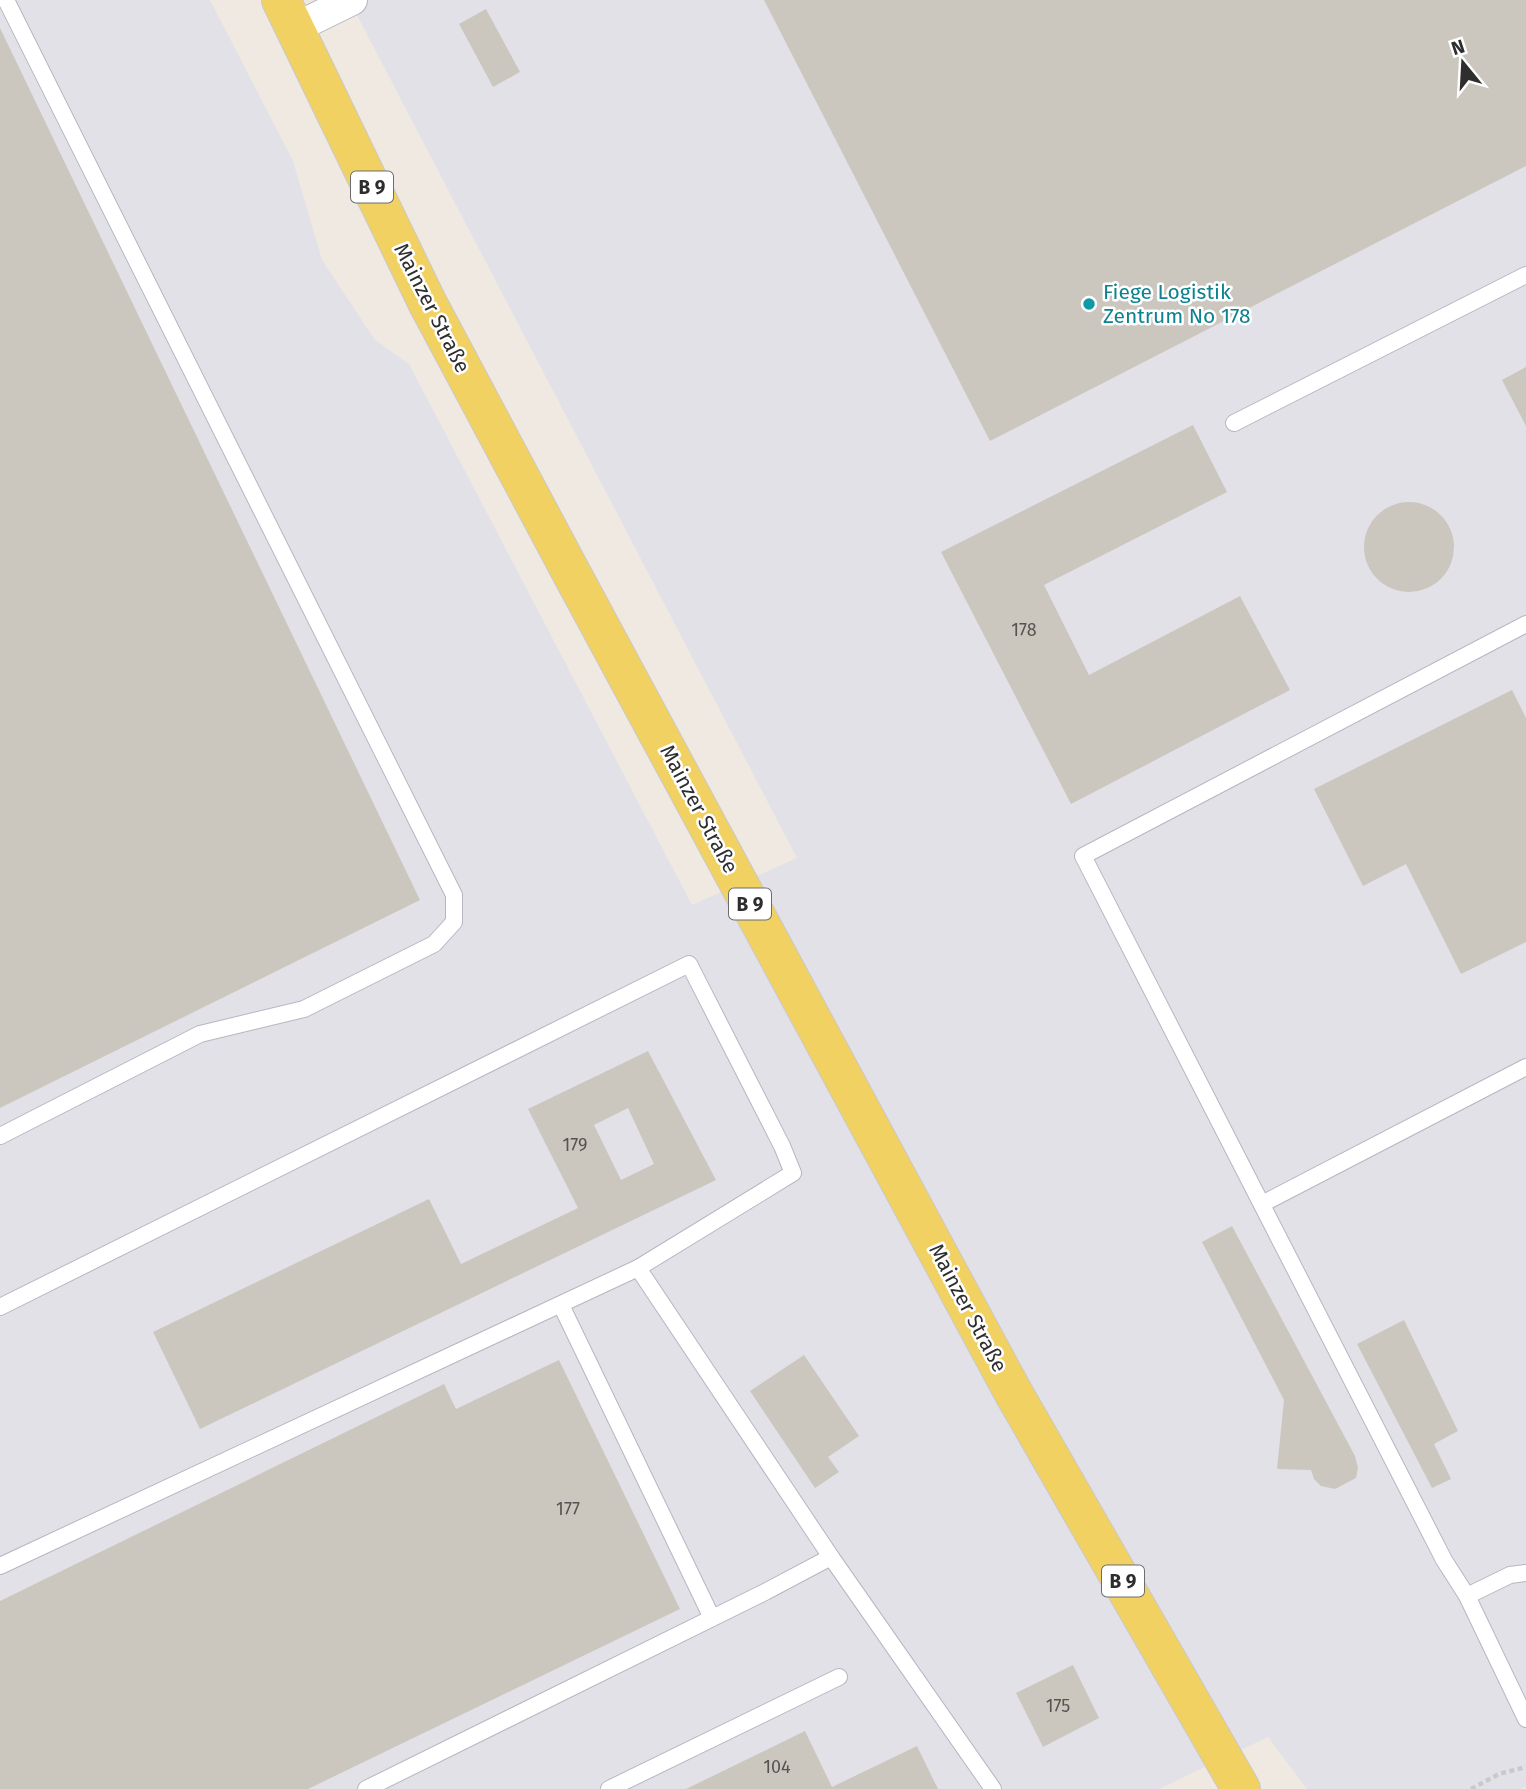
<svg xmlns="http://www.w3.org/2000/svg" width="1526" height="1789" font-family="'Fira Sans',sans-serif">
	<rect width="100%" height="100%" fill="#efe9e1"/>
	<path fill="#e3e1e8" d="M 0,0 L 210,0 L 293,161 L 322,260 L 375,340 L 409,364 L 692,905 L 797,858 L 349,0 L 1526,0 L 1526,1787 L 1520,1789 L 1307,1789 L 1268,1737 L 1159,1789 L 0,1789 Z"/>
	<g fill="#cbc7bf" fill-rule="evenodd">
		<path d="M 764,0 L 1526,0 L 1526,166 L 990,441 Z"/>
		<path d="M 486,9 L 520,72 L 493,87 L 459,24 Z"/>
		<path d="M 0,28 L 420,900 L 0,1108 Z"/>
		<path d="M 1526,367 L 1526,426 L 1502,380 Z"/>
		<path d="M 1193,425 L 1227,492 L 1044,585 L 1089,675 L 1240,596 L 1290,690 L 1071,804 L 941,552 Z"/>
		<circle cx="1409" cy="547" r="45"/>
		<path d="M 1512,690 L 1526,718 L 1526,942 L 1461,974 L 1406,864 L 1363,886 L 1314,789 Z"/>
		<path d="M 648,1051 L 716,1180 L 200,1429 L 153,1332 L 429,1199 L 461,1264 L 578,1208 L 528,1109 ZM 628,1108 L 654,1164 L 621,1180 L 594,1125 Z"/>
		<path d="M 1232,1226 L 1355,1456 L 1358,1468 L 1356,1478 L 1335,1489 L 1321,1486 L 1314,1479 L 1311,1470 L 1277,1469 L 1284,1400 L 1202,1242 Z"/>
		<path d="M 1404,1320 L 1458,1431 L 1434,1444 L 1451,1479 L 1432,1488 L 1357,1344 Z"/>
		<path d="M 804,1355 L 859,1436 L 828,1457 L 839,1472 L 815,1488 L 750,1391 Z"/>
		<path d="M 559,1360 L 680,1609 L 308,1789 L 0,1789 L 0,1601 L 444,1384 L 456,1409 Z"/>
		<path d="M 1073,1665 L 1099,1718 L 1043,1747 L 1016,1693 Z"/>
		<path d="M 805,1731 L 832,1787 L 917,1746 L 938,1789 L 686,1789 Z"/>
	</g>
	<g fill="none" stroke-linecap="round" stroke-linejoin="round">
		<defs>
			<g id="service">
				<path d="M 1234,423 L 1526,275"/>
				<path d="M 1526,624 L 1083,856 L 1444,1560 L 1467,1596 L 1526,1719"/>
				<path d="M 0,1136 L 200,1034 L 304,1009 L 434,944 L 454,922 L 454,895 L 6,0"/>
				<path d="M 1262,1204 L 1526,1067"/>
				<path d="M 561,1305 L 712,1618"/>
				<path d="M 0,1307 L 689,964 L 782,1146 L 793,1173 L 638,1268 L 831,1557"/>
				<path d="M 0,1566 L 638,1268"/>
				<path d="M 1467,1596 L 1510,1575 L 1526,1573"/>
				<path d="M 366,1789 L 765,1592 L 831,1557 L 993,1789"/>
				<path d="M 609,1789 L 839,1677"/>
			</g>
			<path id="minor" d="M 295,28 L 352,0"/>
			<path id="primary" d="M 281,0 L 427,302 L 573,576 L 1013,1392 L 1241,1789"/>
		</defs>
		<use href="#service" stroke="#b4b7c1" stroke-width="18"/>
		<use href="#minor" stroke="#b4b7c1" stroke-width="32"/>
		<use href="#primary" stroke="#c9c9c9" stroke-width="40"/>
		<path stroke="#c9c9c9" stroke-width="4.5" stroke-dasharray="5 3.5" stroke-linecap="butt" d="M 1471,1789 L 1499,1774 L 1526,1767"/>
		<use href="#service" stroke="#fff" stroke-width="16"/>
		<use href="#minor" stroke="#fff" stroke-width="30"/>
		<use href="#primary" stroke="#f2d163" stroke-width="38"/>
	</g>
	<circle fill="#0f9aa8" stroke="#fff" stroke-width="2.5" cx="1089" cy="304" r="7"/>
	<g text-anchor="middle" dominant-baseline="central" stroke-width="5" stroke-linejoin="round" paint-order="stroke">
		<g font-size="18" fill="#555452">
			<text x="1024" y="630">178</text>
			<text x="575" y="1145">179</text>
			<text x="568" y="1509">177</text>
			<text x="1058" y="1706">175</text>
			<text x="777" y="1767">104</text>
		</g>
		<g fill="#fff" stroke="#6d6d6d" stroke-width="2">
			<rect x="351" y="171.5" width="42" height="31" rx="5"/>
			<rect x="729" y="888.5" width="42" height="31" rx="5"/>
			<rect x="1102" y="1565.5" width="42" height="31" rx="5"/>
		</g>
		<g font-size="19" font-weight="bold" fill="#2e2e2e">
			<text x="372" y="187">B 9</text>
			<text x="750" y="904">B 9</text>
			<text x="1123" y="1581">B 9</text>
		</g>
		<g font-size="21" fill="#0d838f" stroke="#fff" text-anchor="start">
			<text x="1103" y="292">Fiege Logistik<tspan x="1103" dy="24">Zentrum No 178</tspan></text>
		</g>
		<g font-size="21" fill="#2e2e2e" stroke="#fff">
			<text transform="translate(432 308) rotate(63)">Mainzer Straße</text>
			<text transform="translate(699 809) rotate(62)">Mainzer Straße</text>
			<text transform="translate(968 1308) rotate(62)">Mainzer Straße</text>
		</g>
	</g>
	<g transform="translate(1463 63) rotate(342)" stroke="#ffffff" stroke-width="5" paint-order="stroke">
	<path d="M0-5L12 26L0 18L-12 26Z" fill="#2e2e2e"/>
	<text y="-10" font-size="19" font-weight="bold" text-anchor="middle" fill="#2e2e2e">N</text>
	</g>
</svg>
